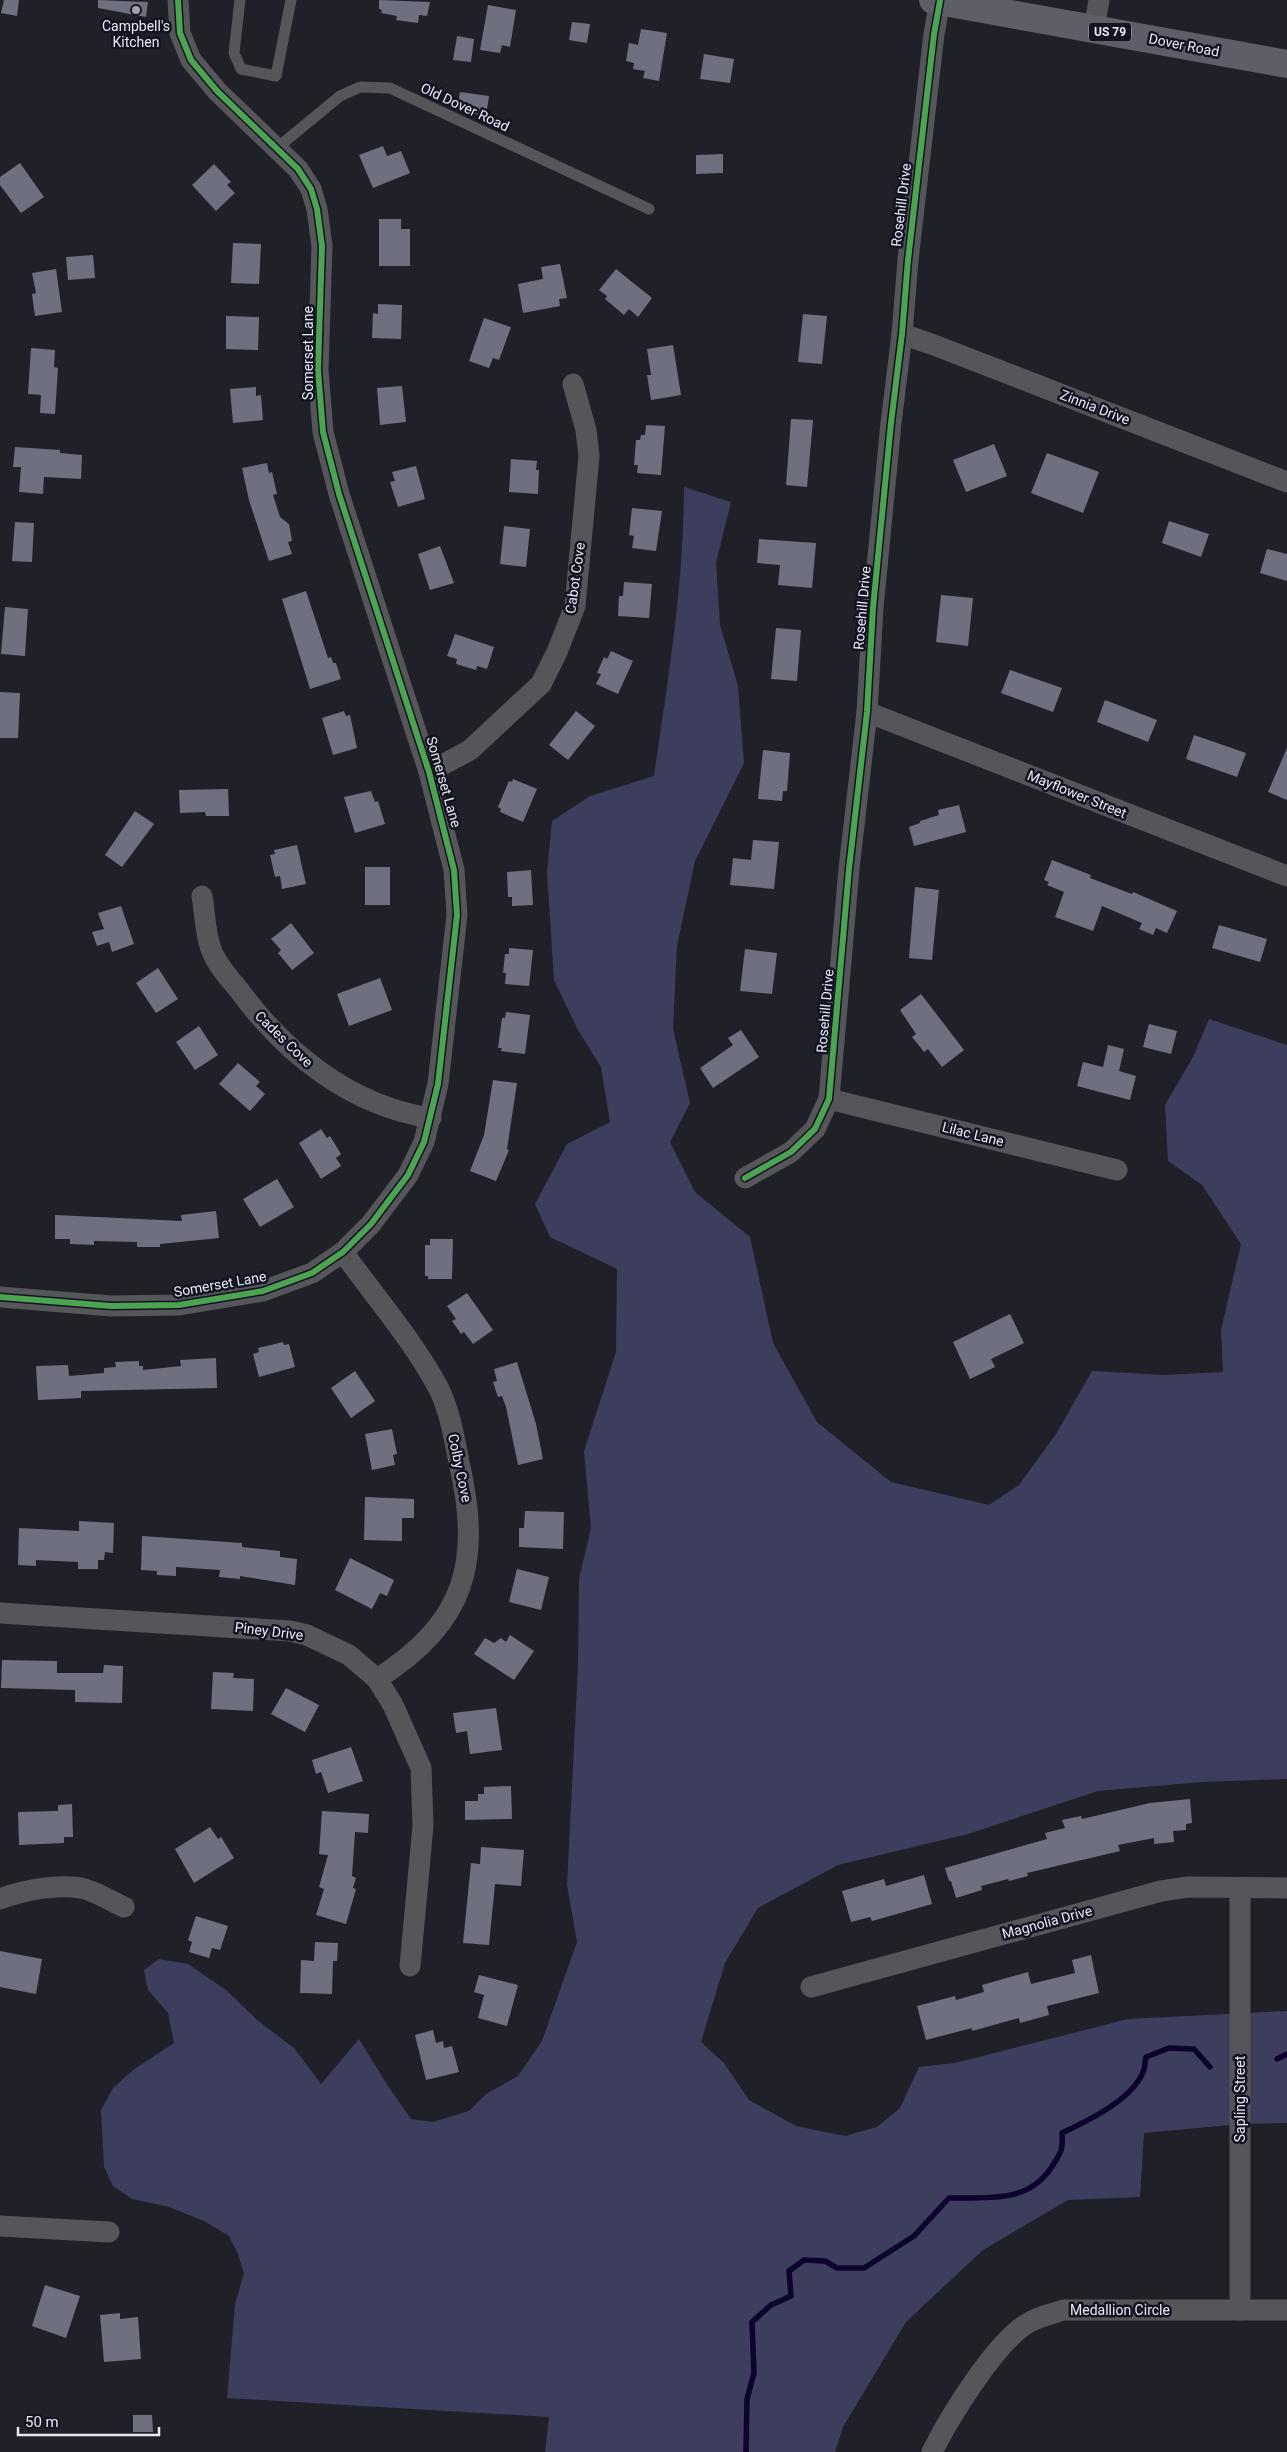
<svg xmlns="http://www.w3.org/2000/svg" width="1287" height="2452" font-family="Roboto,sans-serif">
	<rect width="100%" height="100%" fill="#202028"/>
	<path fill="#3d3d5e" d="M 684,487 L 731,502 L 716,563 L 720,625 L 738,686 L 744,763 L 695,861 L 677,946 L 673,1029 L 690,1103 L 670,1142 L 695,1192 L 750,1237 L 773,1343 L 817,1422 L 891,1482 L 989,1505 L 1019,1485 L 1056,1434 L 1092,1371 L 1164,1375 L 1223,1372 L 1221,1330 L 1241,1244 L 1202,1185 L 1168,1161 L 1165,1105 L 1193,1057 L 1209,1019 L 1287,1045 L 1287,1779 L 1202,1782 L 1098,1791 L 968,1834 L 838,1865 L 758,1908 L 725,1963 L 701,2042 L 724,2063 L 749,2100 L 796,2126 L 845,2136 L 877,2127 L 900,2108 L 919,2067 L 955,2063 L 1128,2019 L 1287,2011 L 1287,2123 L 1240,2124 L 1144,2133 L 1140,2197 L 1068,2200 L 983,2250 L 906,2322 L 843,2427 L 835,2452 L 545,2452 L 549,2417 L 227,2398 L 235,2304 L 244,2273 L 238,2254 L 229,2236 L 204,2221 L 169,2207 L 132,2199 L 113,2186 L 104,2167 L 101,2110 L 113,2088 L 133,2070 L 174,2043 L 168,2013 L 148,1990 L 144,1970 L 159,1959 L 188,1964 L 226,1990 L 257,2020 L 294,2048 L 321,2084 L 359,2039 L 386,2083 L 411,2119 L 433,2122 L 469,2111 L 486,2094 L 518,2076 L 542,2041 L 577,1942 L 567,1885 L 578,1667 L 579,1579 L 591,1528 L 584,1451 L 616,1352 L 617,1269 L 550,1237 L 535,1204 L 567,1144 L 610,1122 L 601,1067 L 578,1030 L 554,980 L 547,872 L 552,821 L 590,796 L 654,776 C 668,680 684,584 684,487 Z"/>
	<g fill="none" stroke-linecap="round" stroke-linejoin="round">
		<g stroke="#0c032e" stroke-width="5.5">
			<path d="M 1277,2059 L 1287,2054"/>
			<path d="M 746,2452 L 747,2399 L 754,2373 L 752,2322 L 771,2305 L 791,2296 L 789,2271 L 804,2260 L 825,2261 L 837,2268 L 864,2268 L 914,2236 L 949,2198 C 987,2197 1027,2204 1051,2168 C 1061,2152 1063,2152 1062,2133 C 1087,2121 1132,2100 1143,2072 C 1145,2068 1145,2061 1146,2057 L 1169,2048 L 1194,2049 L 1210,2067"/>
		</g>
	</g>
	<g fill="#6f707f">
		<path d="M 4,0 L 19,0 L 17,16 L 1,13 Z"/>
		<path d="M 98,0 L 148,2 L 146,17 L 98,8 Z"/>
		<path d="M 379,0 L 430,2 L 427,16 L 419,15 L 418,23 L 396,20 L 397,16 L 381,13 L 382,10 L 379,9 Z"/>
		<path d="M 488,5 L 516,10 L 510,47 L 502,45 L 500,53 L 480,50 Z"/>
		<path d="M 572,22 L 590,24 L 587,43 L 569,40 Z"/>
		<path d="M 641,29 L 667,33 L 659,81 L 643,78 L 645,71 L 633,69 L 634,63 L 626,61 L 629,43 L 638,45 Z"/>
		<path d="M 457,36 L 474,39 L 471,62 L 453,60 Z"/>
		<path d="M 704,54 L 734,59 L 730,83 L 700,79 Z"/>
		<path d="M 460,92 L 489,96 L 486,116 L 457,111 Z"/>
		<path d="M 383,146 L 387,156 L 401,151 L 410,173 L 373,188 L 359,155 Z"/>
		<path d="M 723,154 L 723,173 L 696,174 L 696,155 Z"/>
		<path d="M 20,163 L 44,197 L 21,213 L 0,185 L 0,177 Z"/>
		<path d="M 214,164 L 231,182 L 227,185 L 235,193 L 216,211 L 192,185 Z"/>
		<path d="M 379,219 L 401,219 L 401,229 L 410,229 L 410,266 L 379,266 Z"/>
		<path d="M 233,243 L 261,244 L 259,284 L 231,283 Z"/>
		<path d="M 93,255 L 95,278 L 68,280 L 66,257 Z"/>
		<path d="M 560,264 L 567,298 L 559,299 L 560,306 L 523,313 L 518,284 L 543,279 L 541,267 Z"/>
		<path d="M 56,269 L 62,312 L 35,316 L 32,294 L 36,293 L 32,273 Z"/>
		<path d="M 616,269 L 652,298 L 638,317 L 629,309 L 624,315 L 605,299 L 607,296 L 599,290 Z"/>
		<path d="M 378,304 L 402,305 L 401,339 L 372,338 L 373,313 L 378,314 Z"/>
		<path d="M 803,314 L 827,316 L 822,364 L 798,362 Z"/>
		<path d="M 226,316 L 259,317 L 258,350 L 226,349 Z"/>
		<path d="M 484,318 L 511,327 L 499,360 L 493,358 L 489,368 L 469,361 Z"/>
		<path d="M 673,345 L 681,395 L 651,400 L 647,375 L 651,375 L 647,349 Z"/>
		<path d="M 31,348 L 55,350 L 54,367 L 58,368 L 55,414 L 40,413 L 41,395 L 28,394 Z"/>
		<path d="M 402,386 L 406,422 L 380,425 L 377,388 Z"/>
		<path d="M 256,387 L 256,396 L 261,395 L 263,420 L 233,423 L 230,389 Z"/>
		<path d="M 791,419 L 813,420 L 807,487 L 786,485 Z"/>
		<path d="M 646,425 L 665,426 L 661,475 L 637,473 L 638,465 L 634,465 L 636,440 L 640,440 L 641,435 L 645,435 Z"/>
		<path d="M 994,444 L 1007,476 L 966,492 L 953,460 Z"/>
		<path d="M 15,447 L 60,450 L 60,453 L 82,455 L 81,479 L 44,477 L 43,494 L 19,492 L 21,467 L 13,467 Z"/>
		<path d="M 1047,453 L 1099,472 L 1083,513 L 1031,493 Z"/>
		<path d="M 511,459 L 537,461 L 536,470 L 539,470 L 538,494 L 509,492 Z"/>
		<path d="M 267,463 L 269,473 L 272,472 L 277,494 L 273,495 L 280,517 L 289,524 L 292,541 L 288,542 L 292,554 L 269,561 L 249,500 L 242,468 Z"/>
		<path d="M 416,466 L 425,499 L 398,507 L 390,482 L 395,481 L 392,472 Z"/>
		<path d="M 632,508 L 662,511 L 656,551 L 632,548 L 634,536 L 629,535 Z"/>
		<path d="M 1169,521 L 1209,534 L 1201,557 L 1162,543 Z"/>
		<path d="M 15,522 L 34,523 L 32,562 L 12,561 Z"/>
		<path d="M 504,526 L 530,529 L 526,567 L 500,564 Z"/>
		<path d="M 759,539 L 816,543 L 812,588 L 778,585 L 780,565 L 757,563 Z"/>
		<path d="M 440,546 L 454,583 L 430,590 L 418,554 Z"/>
		<path d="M 1267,549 L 1287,554 L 1287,581 L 1260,573 Z"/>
		<path d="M 624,582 L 652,584 L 649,618 L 618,616 L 619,596 L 623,596 Z"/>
		<path d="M 306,591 L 328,658 L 331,657 L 333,663 L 336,663 L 341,679 L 310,689 L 282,599 Z"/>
		<path d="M 941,595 L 973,598 L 968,646 L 936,642 Z"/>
		<path d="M 5,607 L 28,609 L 25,656 L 1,654 Z"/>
		<path d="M 776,628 L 801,630 L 797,681 L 771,679 Z"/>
		<path d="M 455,634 L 494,647 L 487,669 L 477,666 L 476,670 L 456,664 L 457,659 L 447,656 Z"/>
		<path d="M 611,651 L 633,661 L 618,694 L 596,684 L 601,674 L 597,673 L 604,657 L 607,659 Z"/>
		<path d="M 1010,670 L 1062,688 L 1053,712 L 1001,693 Z"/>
		<path d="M 0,692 L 20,693 L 18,738 L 0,738 Z"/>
		<path d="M 1105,700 L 1157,720 L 1148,742 L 1097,722 Z"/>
		<path d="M 344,711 L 346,716 L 350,715 L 357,748 L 333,755 L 322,718 Z"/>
		<path d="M 576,711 L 595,726 L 568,760 L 549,745 Z"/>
		<path d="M 1194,735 L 1246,753 L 1237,777 L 1186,759 Z"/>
		<path d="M 1287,748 L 1287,800 L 1268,792 Z"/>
		<path d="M 763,750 L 790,753 L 787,791 L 783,791 L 782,801 L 758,799 Z"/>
		<path d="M 513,779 L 537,789 L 523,822 L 500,812 L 501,809 L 498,807 L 509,781 L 512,782 Z"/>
		<path d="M 228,789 L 229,816 L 206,816 L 205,812 L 180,813 L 179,790 Z"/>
		<path d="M 371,791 L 375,802 L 378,801 L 385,824 L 355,833 L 344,797 Z"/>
		<path d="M 959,805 L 966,832 L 914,846 L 909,827 L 920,823 L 920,821 L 939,815 L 938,810 Z"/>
		<path d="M 135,811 L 154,824 L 122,867 L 105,855 Z"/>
		<path d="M 753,840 L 779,842 L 774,889 L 730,885 L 733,858 L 751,860 Z"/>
		<path d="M 297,845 L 306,884 L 282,889 L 280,876 L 275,877 L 270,855 L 275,854 L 274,850 Z"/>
		<path d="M 1052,860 L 1091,875 L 1090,878 L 1132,894 L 1133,892 L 1177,911 L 1167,933 L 1156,928 L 1153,935 L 1139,929 L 1142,923 L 1102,906 L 1093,931 L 1055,917 L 1064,892 L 1047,885 L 1049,882 L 1044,880 Z"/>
		<rect x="365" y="867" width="25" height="38"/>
		<path d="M 531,870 L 533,905 L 512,906 L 512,897 L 508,897 L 507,872 Z"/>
		<path d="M 915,887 L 939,890 L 932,960 L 909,958 Z"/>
		<path d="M 121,906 L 134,944 L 112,952 L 109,942 L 97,946 L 92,932 L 104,929 L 98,913 Z"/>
		<path d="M 291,923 L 314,953 L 292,970 L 278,953 L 281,950 L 271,939 Z"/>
		<path d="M 1219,925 L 1267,939 L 1260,962 L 1212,948 Z"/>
		<path d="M 509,948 L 533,950 L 529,986 L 505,984 L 506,973 L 503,973 L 505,954 L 509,954 Z"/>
		<path d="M 745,949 L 777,953 L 772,994 L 740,991 Z"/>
		<path d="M 158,968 L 178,999 L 156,1013 L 136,983 Z"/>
		<path d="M 380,978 L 392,1010 L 349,1026 L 337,994 Z"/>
		<path d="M 921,994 L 964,1050 L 942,1067 L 928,1049 L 924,1052 L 912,1037 L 916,1034 L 900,1010 Z"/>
		<path d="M 506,1012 L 530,1015 L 525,1054 L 501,1051 L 502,1048 L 498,1048 L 502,1018 L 505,1018 Z"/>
		<path d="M 1149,1024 L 1177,1031 L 1171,1054 L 1143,1047 Z"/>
		<path d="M 199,1026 L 218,1055 L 195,1070 L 176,1042 Z"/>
		<path d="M 741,1030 L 759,1057 L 713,1088 L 700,1068 L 733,1045 L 728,1038 Z"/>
		<path d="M 1108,1045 L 1124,1049 L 1119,1071 L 1136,1076 L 1130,1100 L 1077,1086 L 1083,1062 L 1103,1067 Z"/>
		<path d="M 238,1063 L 260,1082 L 256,1086 L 265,1094 L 250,1111 L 219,1084 Z"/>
		<path d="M 493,1080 L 517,1083 L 507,1149 L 509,1150 L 496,1181 L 470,1171 L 484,1135 Z"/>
		<path d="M 321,1129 L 327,1138 L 330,1136 L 341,1154 L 336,1158 L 341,1166 L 321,1179 L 299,1143 Z"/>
		<path d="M 277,1179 L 294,1207 L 260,1227 L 243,1199 Z"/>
		<path d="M 216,1211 L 219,1238 L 160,1244 L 160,1247 L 137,1247 L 137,1242 L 94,1241 L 94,1245 L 70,1244 L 70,1239 L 55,1239 L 55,1215 L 182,1221 L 181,1215 Z"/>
		<path d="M 430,1239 L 453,1239 L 452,1279 L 428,1279 L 428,1276 L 425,1276 L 425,1245 L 430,1245 Z"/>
		<path d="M 467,1293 L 493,1330 L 473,1344 L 464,1332 L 461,1334 L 452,1321 L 456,1319 L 447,1306 Z"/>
		<path d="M 1010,1314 L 1024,1343 L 991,1359 L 995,1367 L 970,1379 L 953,1342 Z"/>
		<path d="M 283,1342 L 284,1345 L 289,1344 L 295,1367 L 259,1377 L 253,1354 L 259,1352 L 258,1348 Z"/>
		<path d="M 216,1358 L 217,1388 L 81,1391 L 81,1398 L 38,1400 L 36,1366 L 68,1365 L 69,1376 L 104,1373 L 104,1368 L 116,1367 L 115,1362 L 139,1361 L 139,1366 L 143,1366 L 143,1370 L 181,1366 L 180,1360 Z"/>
		<path d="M 517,1362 L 536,1424 L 543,1459 L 518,1465 L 506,1407 L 502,1396 L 498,1397 L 493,1382 L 497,1381 L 494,1369 Z"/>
		<path d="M 355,1371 L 375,1401 L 351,1418 L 331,1388 Z"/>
		<path d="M 392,1429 L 397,1454 L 393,1455 L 395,1465 L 372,1470 L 365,1434 Z"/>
		<path d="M 365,1497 L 414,1499 L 414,1518 L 402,1518 L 402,1541 L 364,1540 Z"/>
		<path d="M 525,1511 L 564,1512 L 563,1549 L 519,1547 L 519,1528 L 524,1528 Z"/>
		<path d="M 79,1521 L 114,1523 L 113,1553 L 105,1552 L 104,1560 L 98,1560 L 98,1569 L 78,1569 L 78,1562 L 36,1560 L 36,1566 L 18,1565 L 19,1528 L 79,1531 Z"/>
		<path d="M 142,1536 L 242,1543 L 242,1547 L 280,1551 L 280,1557 L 297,1559 L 295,1585 L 240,1576 L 240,1579 L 219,1577 L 220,1570 L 176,1567 L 176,1576 L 157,1575 L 157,1571 L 141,1570 Z"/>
		<path d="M 350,1558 L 394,1580 L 387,1596 L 380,1593 L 372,1609 L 335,1590 Z"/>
		<path d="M 517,1569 L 549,1577 L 541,1610 L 509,1602 Z"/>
		<path d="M 510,1635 L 534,1651 L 514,1680 L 474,1654 L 485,1638 L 494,1643 L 501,1638 L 506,1642 Z"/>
		<path d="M 2,1660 L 57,1661 L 57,1673 L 103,1673 L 104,1665 L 123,1666 L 122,1703 L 75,1702 L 75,1690 L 1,1688 Z"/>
		<path d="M 213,1672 L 234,1673 L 233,1678 L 254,1679 L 253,1711 L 211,1709 Z"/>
		<path d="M 286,1688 L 319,1705 L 305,1732 L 271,1714 Z"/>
		<path d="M 496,1708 L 502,1750 L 470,1754 L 467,1731 L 456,1733 L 453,1713 Z"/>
		<path d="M 351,1747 L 363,1781 L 328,1793 L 321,1772 L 316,1774 L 312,1760 Z"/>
		<path d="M 511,1786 L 512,1819 L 465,1820 L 465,1801 L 478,1801 L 478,1794 L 484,1794 L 484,1787 Z"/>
		<path d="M 1190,1799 L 1192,1823 L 1186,1824 L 1186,1830 L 1173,1831 L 1174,1842 L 1154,1844 L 1154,1838 L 1118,1845 L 1120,1851 L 1027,1873 L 1028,1876 L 1009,1881 L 1008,1879 L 981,1886 L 982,1890 L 956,1898 L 951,1881 L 949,1881 L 945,1868 L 1047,1839 L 1045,1833 L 1065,1828 L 1062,1820 L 1081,1816 L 1082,1819 L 1150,1803 Z"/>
		<path d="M 72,1804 L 73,1837 L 64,1837 L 64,1843 L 19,1845 L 18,1812 L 58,1811 L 58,1805 Z"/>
		<path d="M 322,1811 L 369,1814 L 368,1833 L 355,1832 L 352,1876 L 356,1878 L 353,1888 L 356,1889 L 346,1924 L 316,1915 L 324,1889 L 319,1887 L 328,1855 L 319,1854 Z"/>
		<path d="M 210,1827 L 218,1839 L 221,1837 L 234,1858 L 194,1883 L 175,1849 Z"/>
		<path d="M 481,1847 L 524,1850 L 521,1886 L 495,1884 L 489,1945 L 463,1943 L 471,1863 L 480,1864 Z"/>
		<path d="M 924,1875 L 932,1904 L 872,1921 L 870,1917 L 851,1922 L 842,1891 L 884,1879 L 886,1886 Z"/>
		<path d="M 196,1916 L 228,1926 L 220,1950 L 212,1948 L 209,1958 L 189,1952 L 192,1942 L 188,1940 Z"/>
		<path d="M 315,1942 L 338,1943 L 337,1961 L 333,1961 L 332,1994 L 300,1993 L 301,1960 L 314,1961 Z"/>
		<path d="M 0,1951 L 42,1959 L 36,1994 L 0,1987 Z"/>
		<path d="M 1091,1955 L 1099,1993 L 1047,2006 L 1049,2015 L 1020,2023 L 1019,2018 L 972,2031 L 972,2028 L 926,2040 L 917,2006 L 955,1996 L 956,2000 L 984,1992 L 982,1985 L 1028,1972 L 1031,1984 L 1075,1973 L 1072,1960 Z"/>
		<path d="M 479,1975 L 518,1985 L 507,2026 L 478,2018 L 484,1995 L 474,1992 Z"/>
		<path d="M 433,2030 L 436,2043 L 443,2041 L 444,2048 L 452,2046 L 459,2072 L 426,2080 L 415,2035 Z"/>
		<path d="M 45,2285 L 80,2296 L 66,2338 L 32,2326 Z"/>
		<path d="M 120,2313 L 120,2319 L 138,2317 L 141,2359 L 104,2362 L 100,2315 Z"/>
		<path d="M 133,2415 L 152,2415 L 153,2432 L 133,2432 Z"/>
	</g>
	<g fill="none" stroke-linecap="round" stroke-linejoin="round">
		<g stroke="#55555a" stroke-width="11">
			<path d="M 240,0 L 234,53 L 241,69 L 276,76 L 291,0"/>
			<path d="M 277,148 L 340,96 L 360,87 L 390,88 L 649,209"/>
		</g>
		<g stroke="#55555a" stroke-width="21">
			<path d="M 1094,29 L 1099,0"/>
			<path d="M 902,334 L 934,345 L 1287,482"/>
			<path d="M 867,712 L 1287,876"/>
			<path d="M 429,772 L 470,750 L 541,684 L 557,652 L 575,606 L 589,456 L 586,430 L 573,384"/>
			<path d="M 202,896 C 205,913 205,933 211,949 C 216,964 229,978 239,990 C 286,1054 351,1106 431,1118"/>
			<path d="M 829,1099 L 1117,1170"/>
			<path d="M 745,1178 L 791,1152 L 815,1129 L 829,1099 L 849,869 L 867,712 L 873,608 L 891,423 L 902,334 L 908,260 L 934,34 L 940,1"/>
			<path d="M 343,1252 C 375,1297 413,1340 439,1389 C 450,1412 454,1437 459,1462 C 482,1563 466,1622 377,1679"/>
			<path d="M 0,1297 L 111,1306 L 179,1305 L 263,1291 L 312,1273 L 343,1252 L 371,1224 L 408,1175 L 424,1142 L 438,1084 L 457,915 L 454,870 L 429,772 L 339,494 L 323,432 L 318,370 L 322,246 L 317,209 L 311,189 L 298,169 L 217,91 L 191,60 L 180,33 L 178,0"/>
			<path d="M 0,1613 L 290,1631 L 307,1635 L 349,1655 L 377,1679 L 393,1705 L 421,1768 L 423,1826 L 410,1966"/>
			<path d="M 1240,1888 L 1240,2310"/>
			<path d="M 0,1899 C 24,1890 55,1884 81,1888 C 96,1891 110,1901 124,1907"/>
			<path d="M 811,1987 L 1161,1891 L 1188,1887 L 1287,1888"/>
			<path d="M 0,2226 L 109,2232"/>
			<path d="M 932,2452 C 949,2418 997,2339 1030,2322 C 1040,2316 1052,2314 1063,2310 L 1287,2310"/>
		</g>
		<path stroke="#5e5e69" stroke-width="28" d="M 933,0 L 1287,64"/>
		<defs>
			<g id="cycleway">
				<path d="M 745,1178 L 791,1152 L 815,1129 L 829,1099 L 849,869 L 867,712 L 873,608 L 891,423 L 902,334 L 908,260 L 934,34 L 940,1"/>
				<path d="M 0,1297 L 111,1306 L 179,1305 L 263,1291 L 312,1273 L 343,1252 L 371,1224 L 408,1175 L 424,1142 L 438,1084 L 457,915 L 454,870 L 429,772 L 339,494 L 323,432 L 318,370 L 322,246 L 317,209 L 311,189 L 298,169 L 217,91 L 191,60 L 180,33 L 178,0"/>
			</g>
		</defs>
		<use href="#cycleway" stroke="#131421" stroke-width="9"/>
		<use href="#cycleway" stroke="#4ca352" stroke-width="6"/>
	</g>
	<circle fill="#a2a3ac" stroke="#131421" stroke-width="2" cx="136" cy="10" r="5"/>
	<g text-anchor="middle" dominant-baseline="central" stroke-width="5" stroke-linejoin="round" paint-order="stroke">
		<rect fill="#131421" stroke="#a8a9b4" stroke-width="1" x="1089" y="22.5" width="42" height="19" rx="4"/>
		<g font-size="12" font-weight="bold" fill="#e8e9f3">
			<text x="1110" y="32">US 79</text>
		</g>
		<g font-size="14" fill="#e8e9f3" stroke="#131421">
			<text x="136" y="26">Campbell's<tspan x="136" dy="16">Kitchen</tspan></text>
		</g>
		<g font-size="14" fill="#e8e9f3" stroke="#131421">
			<text transform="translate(1184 45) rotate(11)">Dover Road</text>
			<text transform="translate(465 107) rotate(25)">Old Dover Road</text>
			<text transform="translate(901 205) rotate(-83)">Rosehill Drive</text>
			<text transform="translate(308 353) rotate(-90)">Somerset Lane</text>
			<text transform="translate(1095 407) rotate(21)">Zinnia Drive</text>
			<text transform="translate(575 578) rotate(-82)">Cabot Cove</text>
			<text transform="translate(862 608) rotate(-85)">Rosehill Drive</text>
			<text transform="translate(444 782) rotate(74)">Somerset Lane</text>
			<text transform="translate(1077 794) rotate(22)">Mayflower Street</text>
			<text transform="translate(825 1011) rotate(-85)">Rosehill Drive</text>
			<text transform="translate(284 1039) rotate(44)">Cades Cove</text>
			<text transform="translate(973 1134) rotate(14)">Lilac Lane</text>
			<text transform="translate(220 1284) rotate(-10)">Somerset Lane</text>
			<text transform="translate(460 1468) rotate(78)">Colby Cove</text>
			<text transform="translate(269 1631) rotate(7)">Piney Drive</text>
			<text transform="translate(1047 1922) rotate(-15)">Magnolia Drive</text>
			<text transform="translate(1240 2099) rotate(-90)">Sapling Street</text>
			<text x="1120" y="2310">Medallion Circle</text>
		</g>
	</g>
	<path d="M18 2427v8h141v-8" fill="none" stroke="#e8e9f3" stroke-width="2.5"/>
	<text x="25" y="2427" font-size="15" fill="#e8e9f3" stroke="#131421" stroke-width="4" paint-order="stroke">50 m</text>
</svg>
